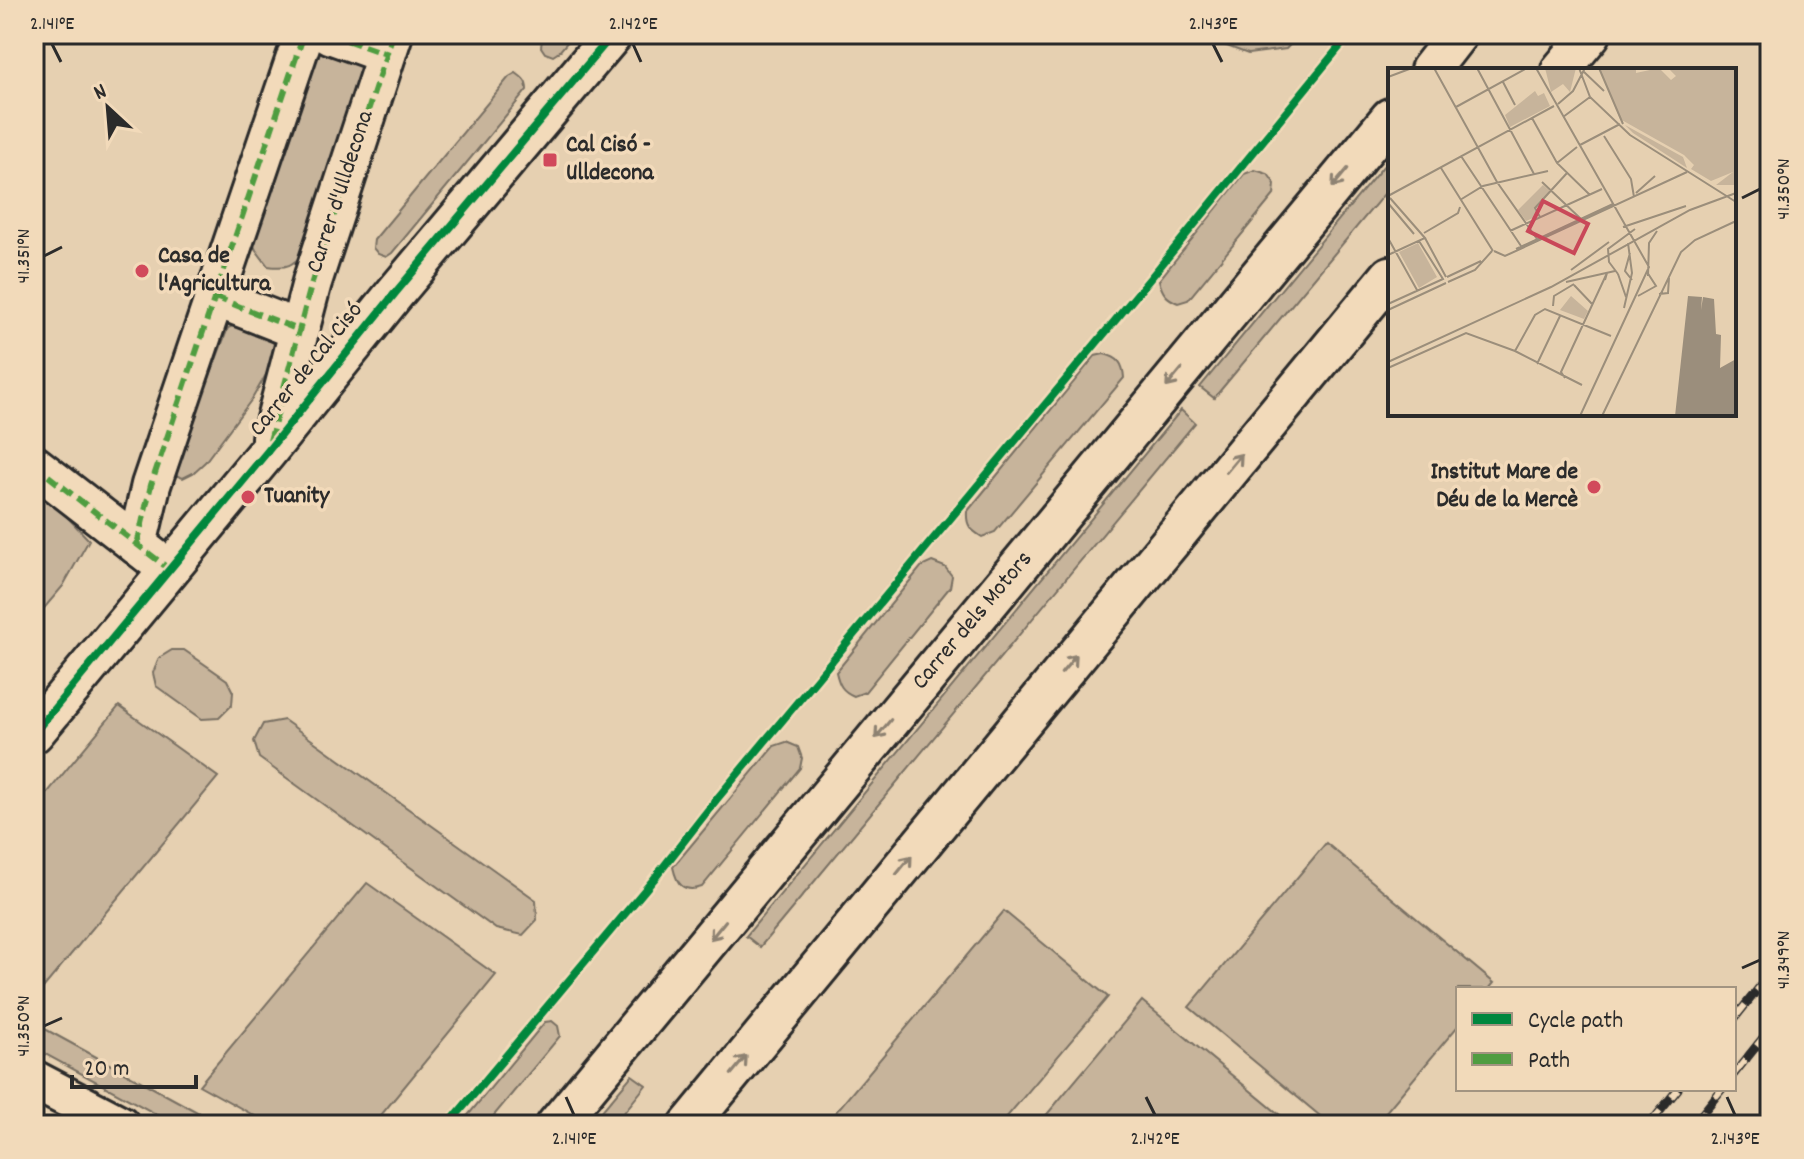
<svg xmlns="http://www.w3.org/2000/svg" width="1804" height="1159" font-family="Dekko,sans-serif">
	<rect width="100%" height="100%" fill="#e6d0b1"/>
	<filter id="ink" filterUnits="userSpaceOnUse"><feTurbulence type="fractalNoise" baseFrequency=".0125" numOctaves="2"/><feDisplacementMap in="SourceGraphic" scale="16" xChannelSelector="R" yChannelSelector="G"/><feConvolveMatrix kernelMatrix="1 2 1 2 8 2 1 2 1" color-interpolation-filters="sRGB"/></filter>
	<g filter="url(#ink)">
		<g fill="#c7b49b" stroke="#797063" stroke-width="2">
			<path d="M 546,34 L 574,34 L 559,52 L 553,56 L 545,53 L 541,47 L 542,39 Z"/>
			<path d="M 1195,34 L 1300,34 L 1286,49 L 1248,54 Z"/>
			<path d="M 323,49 L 361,64 L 365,82 L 306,252 C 292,265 288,269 268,266 L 256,250 L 251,240 L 309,57 Z"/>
			<path d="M 516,73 C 523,78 527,81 527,90 L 392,253 L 386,257 L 378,254 L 373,248 L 374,240 L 509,77 Z"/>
			<path d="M 1390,158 L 1390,187 L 1214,398 L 1200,387 Z"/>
			<path d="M 1255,170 L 1268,174 L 1275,184 L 1274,195 L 1188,300 L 1178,303 C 1166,298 1162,293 1159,280 L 1244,174 Z"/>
			<path d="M 242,322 L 263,330 L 274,344 L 271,366 L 252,399 L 205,462 L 193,473 L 183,478 L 175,475 L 176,465 L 228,328 Z"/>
			<path d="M 1104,354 C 1119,358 1123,363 1124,378 L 995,532 L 982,537 C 971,530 966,526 967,512 L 1095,356 Z"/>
			<path d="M 1181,410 L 1195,423 L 760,947 L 746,936 Z"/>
			<path d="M 34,482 L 89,540 L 63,586 L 34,620 Z"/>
			<path d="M 932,562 L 945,567 L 952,576 L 950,587 L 865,692 L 854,696 C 842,691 839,685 836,672 L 921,567 Z"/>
			<path d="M 172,650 L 184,650 L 227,680 L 233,692 L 232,705 L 219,718 L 202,719 L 156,686 L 153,673 L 159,658 Z"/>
			<path d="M 119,706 L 218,777 L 34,999 L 34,809 Z"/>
			<path d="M 284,720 L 536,900 L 537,920 L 523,935 L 496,929 L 259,758 L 254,741 L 263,724 Z"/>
			<path d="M 786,742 L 798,747 L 802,758 L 800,768 L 702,887 C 683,893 677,885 673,867 L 774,746 Z"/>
			<path d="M 1326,843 L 1494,983 L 1489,989 L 1458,989 L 1458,1026 L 1375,1125 L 1331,1125 L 1189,1007 Z"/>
			<path d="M 367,883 L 496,975 L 373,1125 L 271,1125 L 199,1085 Z"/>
			<path d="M 1004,911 L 1108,997 L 1000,1125 L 825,1125 Z"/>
			<path d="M 1142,1001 L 1292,1125 L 1038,1125 Z"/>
			<path d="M 552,1021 L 558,1026 L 560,1036 L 486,1125 L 460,1125 L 545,1022 Z"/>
			<path d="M 34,1023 L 221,1125 L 176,1125 L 34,1048 Z"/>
			<path d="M 632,1075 L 646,1085 L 614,1125 L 590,1125 Z"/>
		</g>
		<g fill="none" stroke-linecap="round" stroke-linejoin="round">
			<defs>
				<g id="street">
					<path d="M 330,34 L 386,54"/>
					<path d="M 1430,70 L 1458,34"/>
					<path d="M 1561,70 L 1591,34"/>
					<path d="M 215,297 L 299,330"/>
					<path d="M 271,438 L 312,282 L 393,34"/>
					<path d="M 34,465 L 155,559"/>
					<path d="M 137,545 L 151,485 L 304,34"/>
					<path d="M 34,733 L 267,452 L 396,292 L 613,34"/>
					<path d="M 34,1080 L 120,1125"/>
					<path d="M 556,1125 L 1390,118"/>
					<path d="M 689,1125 L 1390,276"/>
				</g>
			</defs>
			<use href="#street" stroke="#2b2b2b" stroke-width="44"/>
			<use href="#street" stroke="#f2daba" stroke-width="38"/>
			<defs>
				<g id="rail">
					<path d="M 1734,1019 L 1770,974"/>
					<path d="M 1734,1074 L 1770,1029"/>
					<path d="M 1649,1125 L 1678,1089"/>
					<path d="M 1693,1125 L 1722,1089"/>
				</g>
			</defs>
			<use href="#rail" stroke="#2b2b2b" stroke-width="9"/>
			<use href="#rail" stroke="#f2daba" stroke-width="6" stroke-dasharray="18" stroke-linecap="butt"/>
			<g stroke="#4f9d41" stroke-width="6" stroke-dasharray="12 6" stroke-linecap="butt">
				<path d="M 330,34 L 386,54"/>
				<path d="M 215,297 L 299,330"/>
				<path d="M 270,441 L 312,282 L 393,34"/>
				<path d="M 34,465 L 169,569"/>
				<path d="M 137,545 L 151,485 L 304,34"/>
			</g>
			<defs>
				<g id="cycleway">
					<path d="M 34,733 L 267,452 L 396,292 L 613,34"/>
					<path d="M 448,1125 L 654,879 L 716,800 L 1153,275 L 1350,34"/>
				</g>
			</defs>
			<use href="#cycleway" stroke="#f2daba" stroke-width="13"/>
			<use href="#cycleway" stroke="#00873e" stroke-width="8"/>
		</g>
		<defs><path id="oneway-shaft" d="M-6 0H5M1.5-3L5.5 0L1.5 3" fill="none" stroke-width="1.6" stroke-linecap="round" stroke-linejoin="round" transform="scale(2)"/></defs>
		<g stroke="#8e8272">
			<use href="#oneway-shaft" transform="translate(1340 178) rotate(130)"/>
			<use href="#oneway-shaft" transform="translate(1174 378) rotate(130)"/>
			<use href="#oneway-shaft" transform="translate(1234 463) rotate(-50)"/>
			<use href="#oneway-shaft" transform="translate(1069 664) rotate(-50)"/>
			<use href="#oneway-shaft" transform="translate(883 729) rotate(130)"/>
			<use href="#oneway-shaft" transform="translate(904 865) rotate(-51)"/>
			<use href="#oneway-shaft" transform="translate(718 930) rotate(129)"/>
			<use href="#oneway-shaft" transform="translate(739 1065) rotate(-50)"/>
		</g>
	</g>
	<path fill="none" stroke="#2b2b2b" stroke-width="3" d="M 52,44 L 61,62M 633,44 L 641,62M 1213,44 L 1222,62M 1742,198 L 1760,189M 44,256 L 62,247M 1742,968 L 1760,960M 44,1026 L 62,1018M 566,1097 L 574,1115M 1146,1097 L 1155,1115M 1727,1097 L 1735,1115"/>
	<g fill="#d1495b" stroke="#f2daba" stroke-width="3">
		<rect x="542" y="152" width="16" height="16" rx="4"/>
		<circle cx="142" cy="271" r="8"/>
		<circle cx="1594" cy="487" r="8"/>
		<circle cx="248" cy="497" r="8"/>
	</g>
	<g text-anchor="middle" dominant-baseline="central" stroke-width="7" stroke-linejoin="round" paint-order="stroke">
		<g font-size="24" font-weight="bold" fill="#2b2b2b" stroke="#f2daba" text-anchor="start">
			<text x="566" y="146">Cal Cisó -<tspan x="566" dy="28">Ulldecona</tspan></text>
			<text x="158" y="257">Casa de<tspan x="158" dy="28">l'Agricultura</tspan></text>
			<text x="1578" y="473" text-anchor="end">Institut Mare de<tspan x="1578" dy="28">Déu de la Mercè</tspan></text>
			<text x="264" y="497">Tuanity</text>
		</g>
		<g font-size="24" fill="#2b2b2b" stroke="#f2daba">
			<text transform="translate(341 192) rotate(-72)">Carrer d'Ulldecona</text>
			<text transform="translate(307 370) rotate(-51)">Carrer de Cal Cisó</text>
			<text transform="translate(973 621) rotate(-50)">Carrer dels Motors</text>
		</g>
	</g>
	<g transform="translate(1388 68)">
		<rect width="348" height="348" fill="#e6d0b1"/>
		<path d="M 157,0 L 188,0 L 182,24 L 175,16 L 163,24 ZM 211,0 L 248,0 L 248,5 L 271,0 L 283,12 L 288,8 L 282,2 L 292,0 L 348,0 L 348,117 L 328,117 L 345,104 L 323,113 L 303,101 L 306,97 L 296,87 L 232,51 ZM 147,23 L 150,28 L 156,25 L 162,38 L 122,59 L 117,47 ZM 237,57 L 295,89 L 299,100 L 245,65 ZM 155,117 L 162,123 L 148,140 L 150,148 L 138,153 L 130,142 ZM 30,175 L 49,209 L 31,220 L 11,184 ZM 183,228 L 200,243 L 196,251 L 172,242 Z" fill="#c7b49b"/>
		<path d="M 300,228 L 314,229 L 313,242 L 315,229 L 326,231 L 328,266 L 333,267 L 332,300 L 348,291 L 348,348 L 287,348 Z" fill="#9b8e7c"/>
		<path fill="none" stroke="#9b8e7b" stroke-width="2" d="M 46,0 L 109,114 L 149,171M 89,0 L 146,106M 148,0 L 261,199 L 192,348M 191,0 L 202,29 L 242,67 L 348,134M 211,0 L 235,56M 195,3 L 216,23M 0,9 L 24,0M 115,14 L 127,37M 170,36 L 185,23 L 197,0M 68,39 L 139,0M 175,49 L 202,29M 144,50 L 169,95 L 202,127M 216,68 L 243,111 L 246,129M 192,77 L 232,56M 73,88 L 133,178M 169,95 L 189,79M 53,100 L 105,183M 154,114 L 193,151M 248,125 L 267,108M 0,128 L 166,38M 72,132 L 95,118 L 160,103M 0,135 L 26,166M 152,149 L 147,140 L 179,105M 235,159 L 298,138M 122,163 L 214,121M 36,165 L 70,145 L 72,139M 0,170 L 29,222M 37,170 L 58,209M 128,181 L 225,136M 106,183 L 117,188 L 299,104M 242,185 L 237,203 L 244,212M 0,187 L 37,170 L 2,130M 183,202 L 221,174M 230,206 L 238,229M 230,206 L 221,194 L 220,181 L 247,161M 260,208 L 261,175 L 269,163M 59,209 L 93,193M 60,214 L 87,202 L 104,183M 178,214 L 227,203M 186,217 L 205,237M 271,226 L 280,225 L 281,210M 250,228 L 268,218 L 259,204M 0,236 L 55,211 L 31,173M 165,238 L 166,228 L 186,216M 236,240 L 244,205 L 240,175M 0,242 L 58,215M 127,283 L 147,247 L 157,241 L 223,268M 127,283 L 194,317M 0,294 L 163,219 L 302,142 L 348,125M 149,296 L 172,248M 0,300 L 78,265 L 127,283M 177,310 L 173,304 L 219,205 L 217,212M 214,348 L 293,184 L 307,172 L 348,153"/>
		<path fill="#c94859" fill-opacity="0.15" stroke="#c94859" stroke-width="4" d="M 155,133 L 200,156 L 186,185 L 140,163 Z"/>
		<rect width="348" height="348" fill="none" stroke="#2b2b2b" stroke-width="4"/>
	</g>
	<rect width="1804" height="1159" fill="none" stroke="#f2daba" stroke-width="88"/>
	<rect x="1456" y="987" width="280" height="104" fill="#f2daba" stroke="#a29481" stroke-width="2"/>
	<rect x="1472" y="1013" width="40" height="12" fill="#00873e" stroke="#a29481" stroke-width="2"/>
	<text x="1528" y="1027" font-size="24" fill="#2b2b2b">Cycle path</text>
	<rect x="1472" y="1053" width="40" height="12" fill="#4f9d41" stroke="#a29481" stroke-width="2"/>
	<text x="1528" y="1067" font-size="24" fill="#2b2b2b">Path</text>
	<g transform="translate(108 108) rotate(334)" stroke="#f2daba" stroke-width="6" paint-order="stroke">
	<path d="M0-6L14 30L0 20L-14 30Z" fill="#2b2b2b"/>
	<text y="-12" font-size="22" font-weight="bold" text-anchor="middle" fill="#2b2b2b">N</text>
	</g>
	<path d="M72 1075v12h124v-12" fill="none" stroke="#2b2b2b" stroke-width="4"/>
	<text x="84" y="1075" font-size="24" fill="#2b2b2b" stroke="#f2daba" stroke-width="6" paint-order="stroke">20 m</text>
	<rect x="44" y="44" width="1716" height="1071" fill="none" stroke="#2b2b2b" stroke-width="3"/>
	<g font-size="20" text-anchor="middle" fill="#2b2b2b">
		<text x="52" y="29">2.141°E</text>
		<text x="633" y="29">2.142°E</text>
		<text x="1213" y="29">2.143°E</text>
		<text transform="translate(1782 189) rotate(-90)" y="7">41.350°N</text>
		<text transform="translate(22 256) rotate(-90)" y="7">41.351°N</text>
		<text transform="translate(1782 960) rotate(-90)" y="7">41.349°N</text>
		<text transform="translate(22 1026) rotate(-90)" y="7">41.350°N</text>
		<text x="574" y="1144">2.141°E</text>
		<text x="1155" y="1144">2.142°E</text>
		<text x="1735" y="1144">2.143°E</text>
	</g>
</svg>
